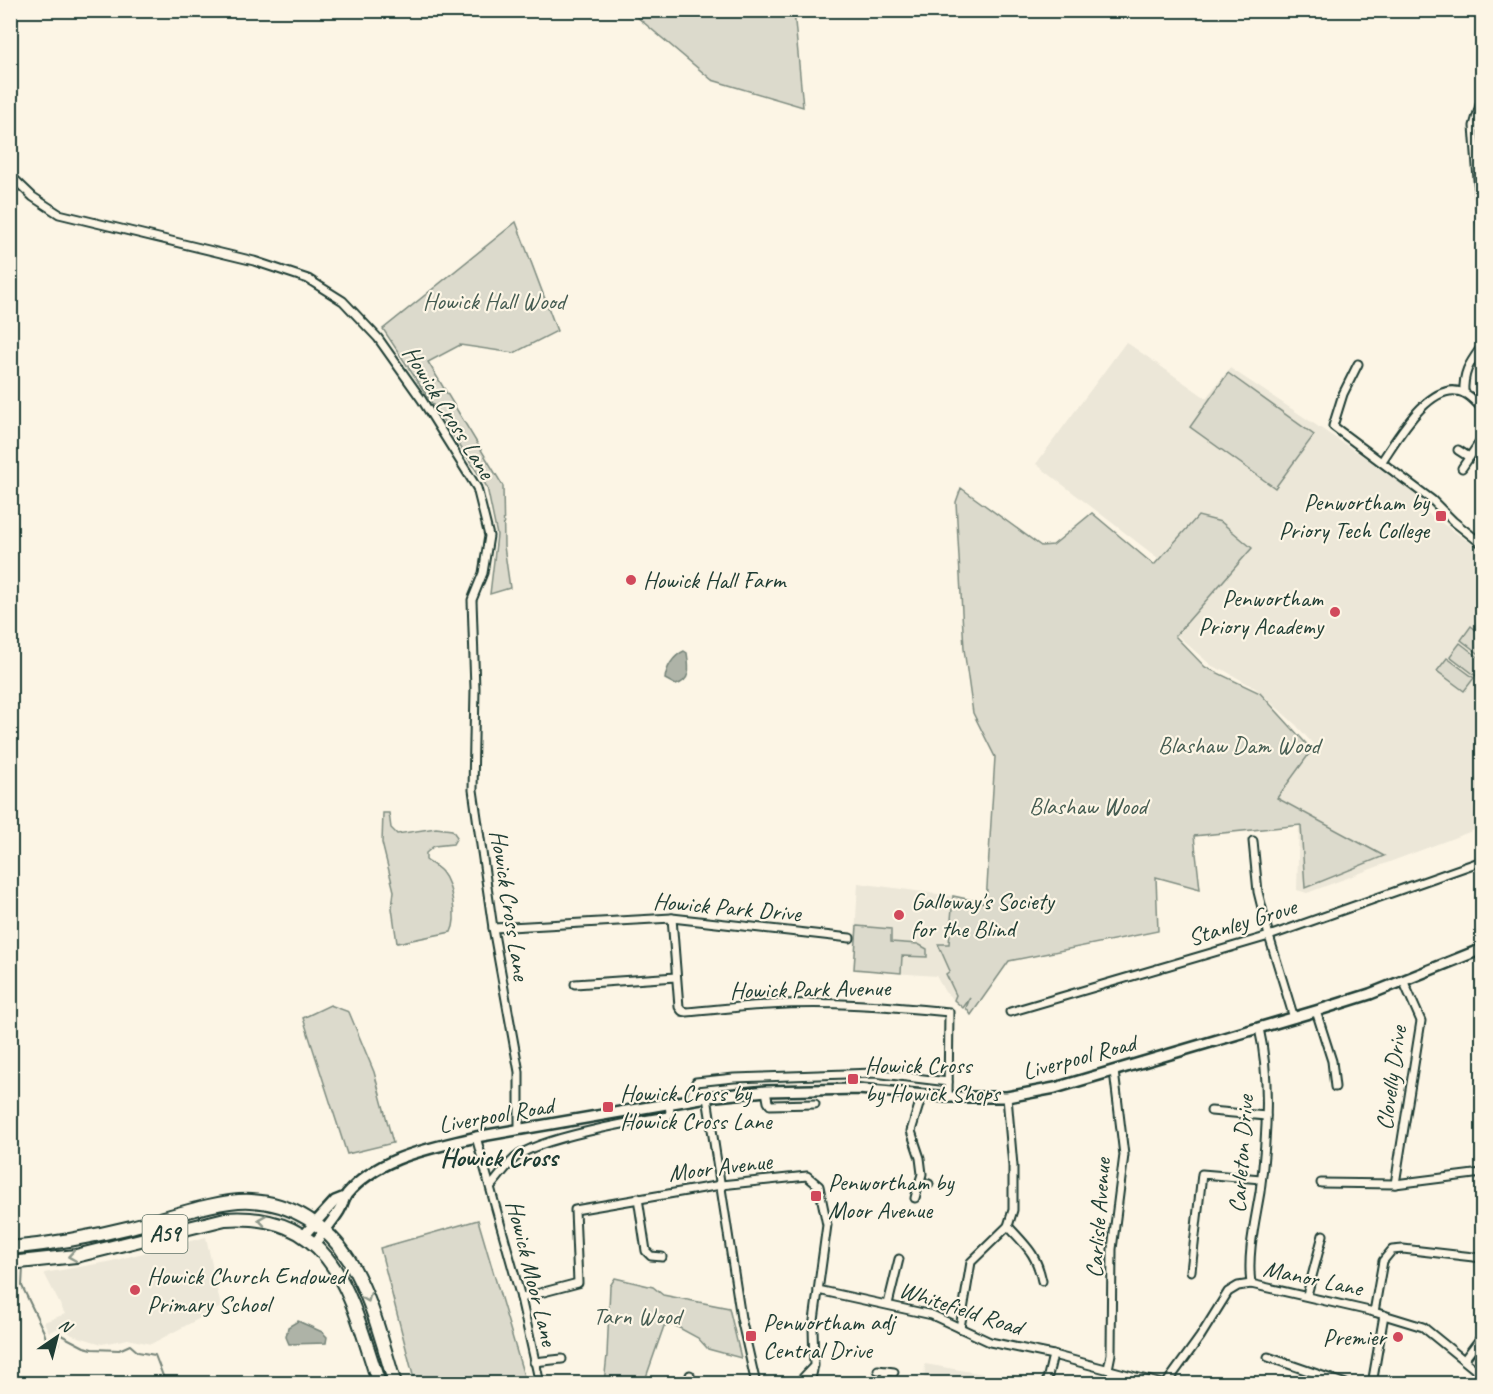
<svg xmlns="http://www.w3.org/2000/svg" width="1493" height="1394" font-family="Caveat,sans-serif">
	<rect width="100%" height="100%" fill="#fcf5e5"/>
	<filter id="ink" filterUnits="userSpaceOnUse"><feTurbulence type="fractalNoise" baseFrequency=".0167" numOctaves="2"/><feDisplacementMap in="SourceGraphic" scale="12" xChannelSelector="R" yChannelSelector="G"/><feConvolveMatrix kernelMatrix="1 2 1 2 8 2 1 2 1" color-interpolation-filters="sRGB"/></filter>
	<g filter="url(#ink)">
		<g fill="#ece7d8">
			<path d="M 1126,342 L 1206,398 L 1230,368 L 1429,500 L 1423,510 L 1482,551 L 1482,824 L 1479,825 L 1480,828 L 1307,893 L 1297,890 L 1299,825 L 1260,805 L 1313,744 L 1296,725 L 1255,688 L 1222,669 L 1221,670 L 1212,666 L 1171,630 L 1203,593 L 1036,464 Z"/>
			<path d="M 858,883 L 967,898 L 994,976 L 968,1012 L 945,992 L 936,976 L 853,970 Z"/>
			<path d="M 206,1237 L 221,1307 L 151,1344 L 128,1339 L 102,1344 L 72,1335 L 62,1327 L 49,1332 L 44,1322 L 65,1314 L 44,1273 L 108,1262 Z"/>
			<path d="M 925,1364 L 1035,1383 L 924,1383 Z"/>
		</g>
		<g fill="#dcdacc" stroke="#7e8c80" stroke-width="1.5">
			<path d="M 630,11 L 794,11 L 803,107 L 712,80 Z"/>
			<path d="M 516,222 L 557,331 L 514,353 L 460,345 L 428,362 L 503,486 L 504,546 L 510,588 L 490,594 L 497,535 L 487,487 L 383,329 Z"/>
			<path d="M 1228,373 L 1314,435 L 1275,488 L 1190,427 Z"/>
			<path d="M 961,488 L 1041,546 L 1053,545 L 1092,513 L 1154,565 L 1198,516 L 1221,522 L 1252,548 L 1175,636 L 1205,667 L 1260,693 L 1312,750 L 1277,798 L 1384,856 L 1305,888 L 1301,825 L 1194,836 L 1200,889 L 1156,877 L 1158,931 L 1009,961 L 971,1015 L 966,1008 L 970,998 L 963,1008 L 954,1000 L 956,995 L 946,974 L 950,971 L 938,944 L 949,944 L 953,896 L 986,903 L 995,757 L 973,713 L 964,649 L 956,502 Z"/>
			<path d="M 1471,626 L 1482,635 L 1482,656 L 1461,640 Z"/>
			<path d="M 1460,643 L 1482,660 L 1482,667 L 1476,676 L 1450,656 Z"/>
			<path d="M 1447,658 L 1474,678 L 1464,691 L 1437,671 Z"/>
			<path d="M 383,813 L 389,813 L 391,828 L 397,834 L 436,828 L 452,830 L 457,837 L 453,844 L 434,846 L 426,853 L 426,860 C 431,864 438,867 442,872 C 452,884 458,919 451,932 L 397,943 L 392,908 L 394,891 L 382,843 Z"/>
			<path d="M 857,926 L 891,929 L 891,942 L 918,944 L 927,949 L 927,957 L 902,956 L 901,973 L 854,969 Z"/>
			<path d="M 330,1005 L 349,1012 L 374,1072 L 393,1143 L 347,1154 L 303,1018 Z"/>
			<path d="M 478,1220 L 526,1383 L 415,1383 L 380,1248 Z"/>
			<path d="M 615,1278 L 653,1287 L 663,1295 L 729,1308 L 741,1358 L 708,1349 L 698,1338 L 674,1325 L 664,1326 L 644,1383 L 604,1383 L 607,1355 L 610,1286 Z"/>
		</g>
		<g fill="#aeb3a7" stroke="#758479" stroke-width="1.5">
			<path d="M 684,651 L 687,653 C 689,667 692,680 676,685 L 665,679 C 666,668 673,656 684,651 Z"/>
			<path d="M 298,1321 L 322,1332 L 327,1337 L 326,1343 L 289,1344 L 286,1337 L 288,1327 Z"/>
		</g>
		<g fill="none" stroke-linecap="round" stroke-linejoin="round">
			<g stroke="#758479" stroke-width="2">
				<path d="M 10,1127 L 13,1129 L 10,1158"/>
				<path d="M 10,1235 L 14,1242"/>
				<path d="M 23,1267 L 22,1286 L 44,1332 L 47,1342 L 51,1347 L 58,1345 L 59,1334 L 84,1347 L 92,1349 L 119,1350 L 130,1345 L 138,1352 L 155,1355 L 163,1376 L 164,1384"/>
			</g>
			<defs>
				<g id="street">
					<path d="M 1482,98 L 1474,126 L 1482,233"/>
					<path d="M 10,175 L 33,197 L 59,214 L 254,261 L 308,279 L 343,301 L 378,338 L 422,400 L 477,488 L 489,536 L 483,573 L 472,600 L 475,689 L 473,790 L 493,928 L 519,1072 L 519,1130"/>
					<path d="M 1358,364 L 1343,394 L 1333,426 L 1432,500 L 1453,521 L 1482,544"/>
					<path d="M 1464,393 C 1463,371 1470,363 1482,346"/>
					<path d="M 1458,450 L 1469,457"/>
					<path d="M 1382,461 C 1397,439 1431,378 1464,393 C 1471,396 1477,404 1482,408"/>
					<path d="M 1462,468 L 1482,439"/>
					<path d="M 1253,841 L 1258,892 L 1269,936 L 1294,1018"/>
					<path d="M 672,918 L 679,1007 L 682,1011 L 687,1012 C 714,1010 742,1006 769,1005 C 829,1001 889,1006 949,1012 L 948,1097"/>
					<path d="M 493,928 L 672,918 L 850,938"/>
					<path d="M 575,984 L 676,977"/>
					<path d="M 1316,1011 L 1332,1061 L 1335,1087"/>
					<path d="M 1010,1012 L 1269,936 L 1482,861"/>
					<path d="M 766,1091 L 768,1102 L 770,1105 L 815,1104"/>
					<path d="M 707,1097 L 741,1318 L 756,1384"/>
					<path d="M 690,1100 L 696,1082 L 734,1078 L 874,1073 L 948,1082"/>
					<path d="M 1211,1111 L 1266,1116"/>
					<path d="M 476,1137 L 521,1298 L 540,1384"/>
					<path d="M 920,1181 L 929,1184"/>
					<path d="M 1321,1183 L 1395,1184 L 1482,1173"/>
					<path d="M 1395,1184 L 1421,1021 L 1403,980"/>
					<path d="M 491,1186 C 499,1177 506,1166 515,1158 C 537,1138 636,1121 668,1116 L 670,1112 L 669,1104"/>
					<path d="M 638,1198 L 646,1251 L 651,1256 L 662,1257"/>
					<path d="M 915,1198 L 922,1174 L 920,1158 L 911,1131 L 922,1095"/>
					<path d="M 1008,1226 C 1027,1247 1036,1253 1042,1281"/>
					<path d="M 1191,1271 L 1202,1174 L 1261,1179"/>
					<path d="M 1251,1284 C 1247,1254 1255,1222 1260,1192 C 1267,1139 1271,1080 1259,1028"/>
					<path d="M 818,1290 L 932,1315 L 990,1342 L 1053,1355 L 1162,1384"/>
					<path d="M 1307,1295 L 1323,1235"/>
					<path d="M 521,1298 L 578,1283 L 575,1210 L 721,1185 L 807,1176 L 819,1186 L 827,1225 L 813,1328 L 814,1366 L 800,1381 L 788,1384"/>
					<path d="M 888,1304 L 899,1259"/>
					<path d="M 1374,1312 L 1383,1261 L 1392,1250 L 1403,1249 L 1482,1258"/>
					<path d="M 960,1328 L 971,1262 L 1008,1226 L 1013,1210 L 1013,1166 L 1007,1097"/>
					<path d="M 1268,1357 L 1346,1384"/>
					<path d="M 1464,1360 L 1482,1336"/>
					<path d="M 534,1362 L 562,1359"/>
					<path d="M 1108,1369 L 1111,1354 L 1112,1249 L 1124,1155 L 1114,1071"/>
					<path d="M 878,1370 L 894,1372"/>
					<path d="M 800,1381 L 806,1382 L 811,1379 L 813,1370"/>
					<path d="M 688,1384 L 690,1375"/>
					<path d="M 885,1384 L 886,1371"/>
					<path d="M 1046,1384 L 1053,1355"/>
					<path d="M 1166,1384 L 1200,1337 L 1228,1292 L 1238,1286 L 1251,1284 L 1374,1312 L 1423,1327 L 1482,1375"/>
					<path d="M 1372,1384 L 1384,1315"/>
				</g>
				<g id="secondary">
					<path d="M 304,1235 L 335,1201 L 345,1197"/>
					<path d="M 314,1244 C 323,1233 332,1222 339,1211 C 343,1205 343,1199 347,1194 C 380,1156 429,1149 476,1137 L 707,1097 L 766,1091 L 858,1089 L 948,1097 L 1007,1097 L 1055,1088 L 1316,1011 L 1370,994 L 1482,949"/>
				</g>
				<g id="highway">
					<path d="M 10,1248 C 52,1244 91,1237 131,1227 C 164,1219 219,1199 251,1201 C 292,1203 328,1226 349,1260 C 372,1298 382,1342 395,1384"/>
					<path d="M 10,1263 L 76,1256 L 225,1219 C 336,1211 351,1299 379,1384"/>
				</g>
			</defs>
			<use href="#street" stroke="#1f3d34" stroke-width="11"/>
			<use href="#secondary" stroke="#1f3d34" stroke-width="14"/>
			<use href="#highway" stroke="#1f3d34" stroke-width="16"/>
			<use href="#street" stroke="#fcf5e5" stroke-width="7"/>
			<use href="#secondary" stroke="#fcf5e5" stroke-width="9"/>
			<use href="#highway" stroke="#fcf5e5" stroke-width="12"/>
		</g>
		<defs><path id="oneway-chevron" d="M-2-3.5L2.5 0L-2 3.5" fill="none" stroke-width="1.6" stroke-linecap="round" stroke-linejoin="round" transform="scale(1.5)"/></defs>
		<g stroke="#8e998c">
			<use href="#oneway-chevron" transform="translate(262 1220) rotate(-171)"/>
			<use href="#oneway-chevron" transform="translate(72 1256) rotate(171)"/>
			<use href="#oneway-chevron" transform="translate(367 1298) rotate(67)"/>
		</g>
	</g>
	<g fill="#d1495b" stroke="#fcf5e5" stroke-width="2">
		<rect x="1435" y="510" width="12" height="12" rx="3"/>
		<circle cx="631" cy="580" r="6"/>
		<circle cx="1335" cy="612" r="6"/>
		<circle cx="899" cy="915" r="6"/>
		<rect x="847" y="1073" width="12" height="12" rx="3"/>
		<rect x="602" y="1101" width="12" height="12" rx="3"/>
		<rect x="810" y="1190" width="12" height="12" rx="3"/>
		<circle cx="135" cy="1290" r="6"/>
		<rect x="745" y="1330" width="12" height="12" rx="3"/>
		<circle cx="1398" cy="1337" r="6"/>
	</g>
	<g text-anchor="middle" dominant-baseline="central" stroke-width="4.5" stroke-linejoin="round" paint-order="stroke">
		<rect fill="#fcf5e5" stroke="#617469" stroke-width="1.5" x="142.5" y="1215" width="45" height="38" rx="4.5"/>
		<g font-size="22" font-weight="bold" fill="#1f3d34">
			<text x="165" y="1234">A59</text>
		</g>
		<g font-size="24" fill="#455c52" stroke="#fcf5e5">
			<text x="494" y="301">Howick Hall Wood</text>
			<text x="1239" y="745">Blashaw Dam Wood</text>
			<text x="1088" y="806">Blashaw Wood</text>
			<text x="637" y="1316">Tarn Wood</text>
		</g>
		<g font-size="24" fill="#1f3d34" stroke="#fcf5e5">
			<text transform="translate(449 412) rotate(58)">Howick Cross Lane</text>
			<text transform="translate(510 905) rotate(81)">Howick Cross Lane</text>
			<text transform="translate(727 907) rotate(5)">Howick Park Drive</text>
			<text transform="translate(1242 922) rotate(-17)">Stanley Grove</text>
			<text transform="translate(810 989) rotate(-1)">Howick Park Avenue</text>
			<text transform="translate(1079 1057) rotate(-15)">Liverpool Road</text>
			<text transform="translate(1391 1078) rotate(-82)">Clovelly Drive</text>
			<text transform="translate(496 1115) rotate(-10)">Liverpool Road</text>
			<text transform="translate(1241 1154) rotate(-86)">Carleton Drive</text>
			<text transform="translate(720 1167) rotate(-7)">Moor Avenue</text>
			<text transform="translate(1098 1218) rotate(-86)">Carlisle Avenue</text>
			<text transform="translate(532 1273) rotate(76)">Howick Moor Lane</text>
			<text transform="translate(1313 1278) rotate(12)">Manor Lane</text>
			<text transform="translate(961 1308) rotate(18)">Whitefield Road</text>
		</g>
		<g font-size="24" fill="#1f3d34" stroke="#fcf5e5" text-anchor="start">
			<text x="1429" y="502" text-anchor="end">Penwortham by<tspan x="1429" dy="28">Priory Tech College</tspan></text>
			<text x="643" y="580">Howick Hall Farm</text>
			<text x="1323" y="598" text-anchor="end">Penwortham<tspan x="1323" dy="28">Priory Academy</tspan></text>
			<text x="911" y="901">Galloway's Society<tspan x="911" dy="28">for the Blind</tspan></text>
			<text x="865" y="1065">Howick Cross<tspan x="865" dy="28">by Howick Shops</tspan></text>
			<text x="620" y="1093">Howick Cross by<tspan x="620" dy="28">Howick Cross Lane</tspan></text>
			<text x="828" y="1182">Penwortham by<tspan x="828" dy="28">Moor Avenue</tspan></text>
			<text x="147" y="1276">Howick Church Endowed<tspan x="147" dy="28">Primary School</tspan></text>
			<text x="763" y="1322">Penwortham adj<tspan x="763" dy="28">Central Drive</tspan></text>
			<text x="1386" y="1337" text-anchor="end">Premier</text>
		</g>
		<g font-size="26" font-weight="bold" fill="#1f3d34" stroke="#fcf5e5">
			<text x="499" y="1157">Howick Cross</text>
		</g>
	</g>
	<rect width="1493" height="1394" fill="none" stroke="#fcf5e5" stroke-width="36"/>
	<rect x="18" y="18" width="1457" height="1358" fill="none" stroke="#1f3d34" stroke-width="2" filter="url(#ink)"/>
	<g transform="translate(57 1337) rotate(35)" stroke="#fcf5e5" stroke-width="4.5" paint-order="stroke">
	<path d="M0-4.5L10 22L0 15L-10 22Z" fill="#1f3d34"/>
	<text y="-9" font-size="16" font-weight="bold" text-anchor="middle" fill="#1f3d34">N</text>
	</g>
</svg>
